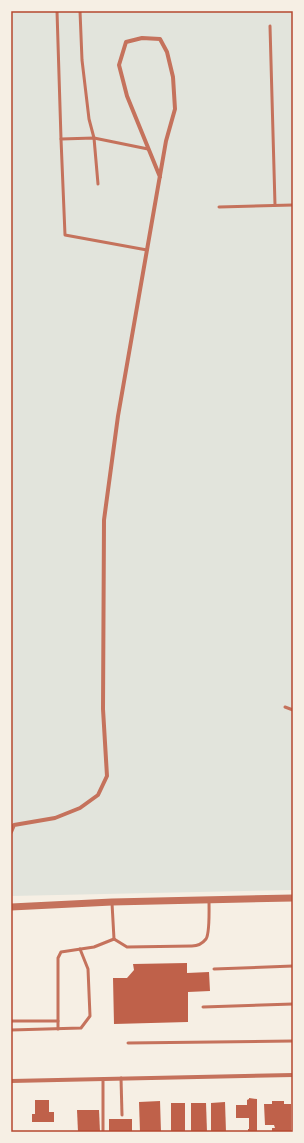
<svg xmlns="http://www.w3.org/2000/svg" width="304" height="1143" font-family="'Fira Sans Condensed',sans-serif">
	<rect width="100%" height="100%" fill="#f6efe4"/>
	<path fill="#e2e4dc" d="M 11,11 L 293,11 L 293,890 L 11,896 Z"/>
	<g fill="#bf614a">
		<path d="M 187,963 L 187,973 L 209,972 L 210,991 L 188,992 L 188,1022 L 114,1024 L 113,978 L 127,978 L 134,970 L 133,964 Z"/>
		<path d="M 249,1098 L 257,1099 L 257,1132 L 248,1132 L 248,1129 L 249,1129 L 249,1118 L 236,1118 L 236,1105 L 247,1105 L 247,1100 L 249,1099 Z"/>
		<path d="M 35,1100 L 49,1100 L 49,1112 L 54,1112 L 54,1122 L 32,1122 L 32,1114 L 35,1114 Z"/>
		<path d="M 160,1101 L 161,1132 L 140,1132 L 139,1102 Z"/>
		<path d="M 272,1101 L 284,1101 L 284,1104 L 291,1104 L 291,1132 L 272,1132 L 272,1128 L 275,1128 L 274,1125 L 265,1125 L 264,1104 L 272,1104 Z"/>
		<path d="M 225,1102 L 226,1132 L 211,1132 L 211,1103 Z"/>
		<rect x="171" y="1103" width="14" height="29"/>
		<path d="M 191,1103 L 206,1103 L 207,1132 L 191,1132 Z"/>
		<path d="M 77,1110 L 99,1110 L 100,1132 L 78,1132 Z"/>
		<rect x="109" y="1119" width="23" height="13"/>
	</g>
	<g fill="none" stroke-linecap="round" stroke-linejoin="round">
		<g stroke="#c5725c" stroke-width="3">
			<path d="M 57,11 L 61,139"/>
			<path d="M 80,11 L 82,60 L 89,119 L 94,138 L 98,184"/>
			<path d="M 270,26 L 275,205"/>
			<path d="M 219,207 L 293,205"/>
			<path d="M 147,250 L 65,235 L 61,139 L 94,138 L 148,149"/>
			<path d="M 285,707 L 293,710"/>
			<path d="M 112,903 L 114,939"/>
			<path d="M 114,939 L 127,947 L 192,946 C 197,946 202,944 206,939 C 210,933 209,908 209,900"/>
			<path d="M 214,969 L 293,966"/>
			<path d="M 203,1007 L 293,1004"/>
			<path d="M 11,1021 L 58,1021"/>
			<path d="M 58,1029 L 58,958 L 61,952 L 94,947 L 114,939"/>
			<path d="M 11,1030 L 81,1028 L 90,1016 L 88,969 L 80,949"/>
			<path d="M 128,1043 L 293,1041"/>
			<path d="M 121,1078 L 122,1115"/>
			<path d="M 103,1079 L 103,1132"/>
		</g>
		<g stroke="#c5725c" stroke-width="4">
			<path d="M 11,832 L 14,825 L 55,818 L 80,808 L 98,795 L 107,776 L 103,709 L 104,520 L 118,416 L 166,141 L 175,109 L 173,77 L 167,52 L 160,39 L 142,38 L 126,42 L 119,65 L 127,96 L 160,177"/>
			<path d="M 11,1081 L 293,1075"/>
		</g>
		<path stroke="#c5725c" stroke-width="7" d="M 11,907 L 112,902 L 293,898"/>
	</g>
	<rect width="304" height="1143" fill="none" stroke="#f6efe4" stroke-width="24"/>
	<rect x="12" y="12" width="280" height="1119" fill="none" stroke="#b5482f" stroke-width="1.5"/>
</svg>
